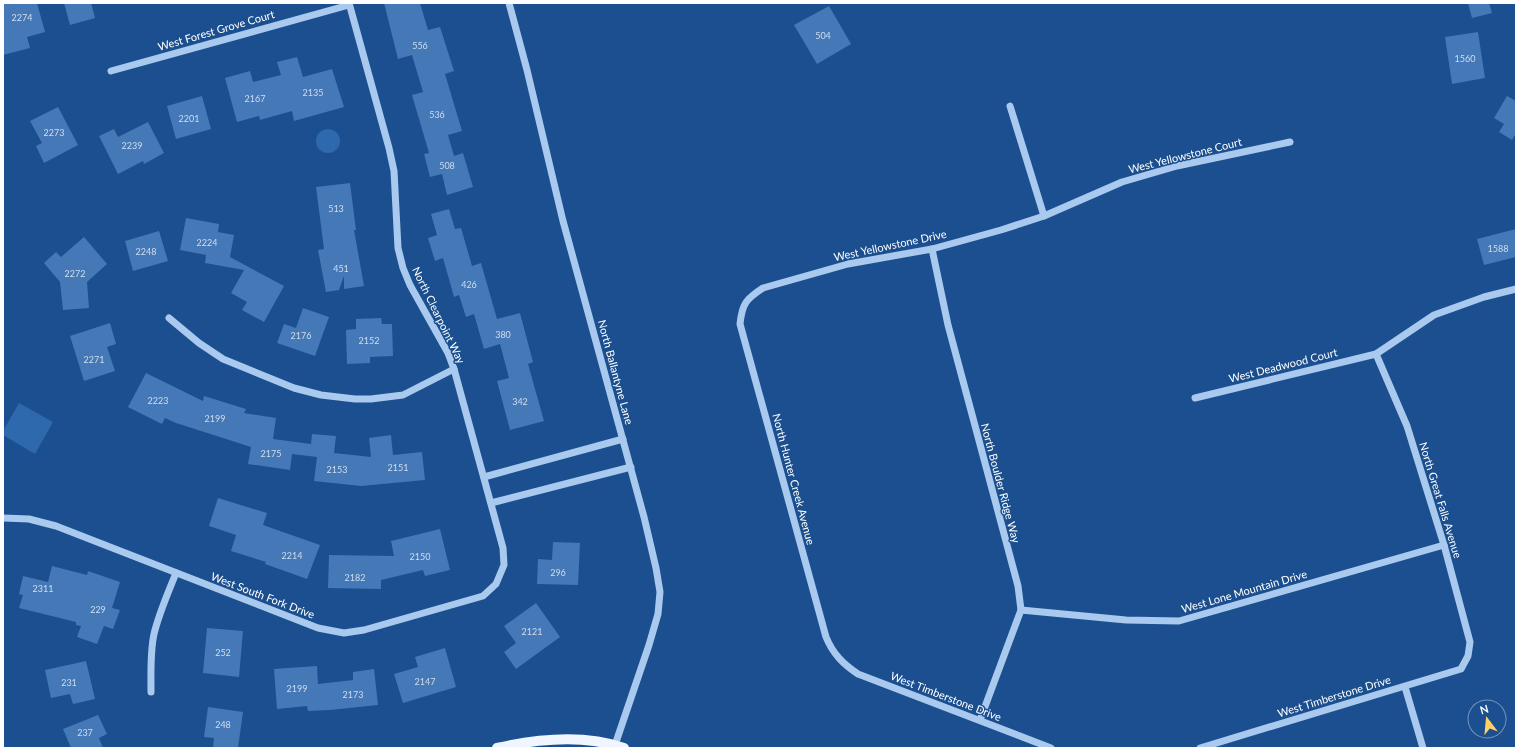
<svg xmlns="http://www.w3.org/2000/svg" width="1519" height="751" font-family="Lato,sans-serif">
	<rect width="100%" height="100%" fill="#1b4f8f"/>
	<g fill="#2e69ad">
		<circle cx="328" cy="141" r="12"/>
		<path d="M 19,403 L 53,422 L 35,454 L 3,435 L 3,431 Z"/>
	</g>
	<g fill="#4478b7">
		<path d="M 3,3 L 37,3 L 45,32 L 27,37 L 30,48 L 3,55 Z"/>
		<path d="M 64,3 L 91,3 L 95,18 L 70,25 Z"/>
		<path d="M 384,3 L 420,3 L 428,30 L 440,27 L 454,71 L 445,74 L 462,131 L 448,135 L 454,156 L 463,153 L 473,187 L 447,195 L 442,174 L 430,177 L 424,154 L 429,153 L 412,95 L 423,92 L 412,55 L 398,59 Z"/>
		<path d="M 1468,3 L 1489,3 L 1492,13 L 1472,18 Z"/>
		<path d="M 829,6 L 851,44 L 817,64 L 794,25 Z"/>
		<path d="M 1478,32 L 1485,78 L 1452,84 L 1445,37 Z"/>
		<path d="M 297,57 L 303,77 L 332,69 L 344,107 L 294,121 L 292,111 L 260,120 L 259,116 L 237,122 L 225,78 L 250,71 L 253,82 L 281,75 L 277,62 Z"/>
		<path d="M 202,96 L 211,129 L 176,139 L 167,106 Z"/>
		<path d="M 1507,96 L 1516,101 L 1516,133 L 1512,140 L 1499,132 L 1504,124 L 1494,118 Z"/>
		<path d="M 58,107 L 78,145 L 44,163 L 36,146 L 42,143 L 30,121 Z"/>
		<path d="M 148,122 L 164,153 L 144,164 L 143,161 L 118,174 L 99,136 L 114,129 L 118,137 Z"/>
		<path d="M 350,183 L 356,230 L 354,230 L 364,286 L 344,289 L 344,276 L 339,290 L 326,292 L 318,250 L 324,249 L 316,187 Z"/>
		<path d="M 449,209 L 455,229 L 461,228 L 472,266 L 481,263 L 497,319 L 520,313 L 533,362 L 528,364 L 544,421 L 510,430 L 497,381 L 509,378 L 500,344 L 484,349 L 474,314 L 466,317 L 459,295 L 454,297 L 443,258 L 435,261 L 428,238 L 437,235 L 431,214 Z"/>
		<path d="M 186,218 L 219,224 L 218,232 L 234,235 L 230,257 L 284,286 L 264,322 L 242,310 L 247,302 L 231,293 L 244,270 L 205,263 L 206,255 L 180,250 Z"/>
		<path d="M 1516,229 L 1516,257 L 1484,265 L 1477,239 Z"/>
		<path d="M 159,231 L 168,261 L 133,271 L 125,241 Z"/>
		<path d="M 84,237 L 107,264 L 87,282 L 89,308 L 63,310 L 60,282 L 44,263 L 56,252 L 61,257 Z"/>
		<path d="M 303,308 L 329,317 L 315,356 L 277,343 L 284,324 L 296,328 Z"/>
		<path d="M 381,318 L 382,324 L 392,324 L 393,356 L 370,357 L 370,363 L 347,364 L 346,330 L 356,329 L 356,319 Z"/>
		<path d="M 110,323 L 116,344 L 107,347 L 115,371 L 84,381 L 70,336 Z"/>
		<path d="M 146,373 L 203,401 L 204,396 L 246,409 L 244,413 L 276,418 L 273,439 L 311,444 L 312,434 L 336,436 L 334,453 L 371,457 L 369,438 L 391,435 L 393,455 L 422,452 L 425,480 L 361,486 L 314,481 L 317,457 L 292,454 L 290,470 L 248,464 L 251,447 L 176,423 L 165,418 L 162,424 L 128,407 Z"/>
		<path d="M 218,498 L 267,513 L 263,525 L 320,545 L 307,579 L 265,564 L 266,562 L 231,551 L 236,535 L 209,526 Z"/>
		<path d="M 440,529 L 450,570 L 425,576 L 423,570 L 381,580 L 381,589 L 328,588 L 329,555 L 394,556 L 391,541 Z"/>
		<path d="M 553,542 L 580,543 L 578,585 L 537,584 L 538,559 L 552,560 Z"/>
		<path d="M 52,566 L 87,575 L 88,571 L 120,582 L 112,608 L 120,610 L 113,629 L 104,626 L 97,644 L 77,637 L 81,626 L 76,625 L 76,622 L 19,608 L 23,595 L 19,594 L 23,576 L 48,582 Z"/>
		<path d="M 536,603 L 560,637 L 516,669 L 504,652 L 516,643 L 504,626 Z"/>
		<path d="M 207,628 L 243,631 L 239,677 L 203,673 Z"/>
		<path d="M 445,648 L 456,687 L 403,703 L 394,674 L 418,667 L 415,657 Z"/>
		<path d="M 86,661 L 95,699 L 73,704 L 70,694 L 51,698 L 45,670 Z"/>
		<path d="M 317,666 L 318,684 L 353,680 L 353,672 L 374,669 L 378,705 L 330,710 L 308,711 L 307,706 L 277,709 L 274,669 Z"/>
		<path d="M 208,707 L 243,712 L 238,748 L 213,748 L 214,738 L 204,737 Z"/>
		<path d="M 98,715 L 107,734 L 99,738 L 103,748 L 71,748 L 63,729 Z"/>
	</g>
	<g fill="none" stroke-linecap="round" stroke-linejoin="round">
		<g stroke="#a9c9ee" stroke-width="7">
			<path d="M 509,3 L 527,70 L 563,221 L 644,517 L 656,568 L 660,592 L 658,614 L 649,645 L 615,745"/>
			<path d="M 111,71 L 349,5"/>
			<path d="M 1010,106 L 1044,216"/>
			<path d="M 932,249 L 948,325 L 1018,586 L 1021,610 L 980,720"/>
			<path d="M 169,318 L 199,343 L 223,359 L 294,388 L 321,395 L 355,399 L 371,399 L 403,395 L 454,369"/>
			<path d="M 1195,398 L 1376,354 L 1434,315 L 1484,297 L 1516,289"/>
			<path d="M 484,477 L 623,439"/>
			<path d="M 491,503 L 631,467"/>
			<path d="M 3,518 L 29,519 L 56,526 L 318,628 L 344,633 L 364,630 L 483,596 L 496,584 L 504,565 L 503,548 L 454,369 L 448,353 L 410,285 L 403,268 L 398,248 L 394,171 L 389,148 L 349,3"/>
			<path d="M 1021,610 L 1126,620 L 1179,621 L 1444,545"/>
			<path d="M 1405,687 L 1423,748"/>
			<path d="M 151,692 C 151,673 150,652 154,634 C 159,613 168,593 176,573"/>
			<path d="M 1051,748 L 858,674 C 843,664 833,654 826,637 L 740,324 C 742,304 746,299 763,288 L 848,264 L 932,249 L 1001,230 L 1044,216 L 1122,182 L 1177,166 L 1290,142"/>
			<path d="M 1200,748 L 1461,669 L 1468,656 L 1470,642 L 1444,545 L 1407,426 L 1376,354"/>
		</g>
		<path stroke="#f0f6ff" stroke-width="10" d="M 497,748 C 537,739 584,734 624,748"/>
	</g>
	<g text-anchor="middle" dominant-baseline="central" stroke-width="3" stroke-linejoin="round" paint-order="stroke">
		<g font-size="9" fill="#d0dded">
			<text x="22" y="17">2274</text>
			<text x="823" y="35">504</text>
			<text x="420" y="45">556</text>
			<text x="1465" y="58">1560</text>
			<text x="313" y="92">2135</text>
			<text x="255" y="98">2167</text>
			<text x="437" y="114">536</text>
			<text x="189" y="118">2201</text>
			<text x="54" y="132">2273</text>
			<text x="132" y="145">2239</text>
			<text x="447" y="165">508</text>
			<text x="336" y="208">513</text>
			<text x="207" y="242">2224</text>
			<text x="1498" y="248">1588</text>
			<text x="146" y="251">2248</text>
			<text x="341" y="268">451</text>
			<text x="75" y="273">2272</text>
			<text x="469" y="284">426</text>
			<text x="503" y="334">380</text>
			<text x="301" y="335">2176</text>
			<text x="369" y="340">2152</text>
			<text x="94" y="359">2271</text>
			<text x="158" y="400">2223</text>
			<text x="520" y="401">342</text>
			<text x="215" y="418">2199</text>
			<text x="271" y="453">2175</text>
			<text x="398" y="467">2151</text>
			<text x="337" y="469">2153</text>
			<text x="292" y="555">2214</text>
			<text x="420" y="556">2150</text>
			<text x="558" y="572">296</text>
			<text x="355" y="577">2182</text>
			<text x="43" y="588">2311</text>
			<text x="98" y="609">229</text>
			<text x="532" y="631">2121</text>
			<text x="223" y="652">252</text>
			<text x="425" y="681">2147</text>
			<text x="69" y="682">231</text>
			<text x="297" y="688">2199</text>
			<text x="353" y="694">2173</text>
			<text x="223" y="724">248</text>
			<text x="85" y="732">237</text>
		</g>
		<g font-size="11" fill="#fff" stroke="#1b4f8f">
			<text transform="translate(216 30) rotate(-16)">West Forest Grove Court</text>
			<text transform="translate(1185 155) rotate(-14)">West Yellowstone Court</text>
			<text transform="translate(890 245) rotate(-12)">West Yellowstone Drive</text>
			<text transform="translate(439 315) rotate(64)">North Clearpoint Way</text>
			<text transform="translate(1283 365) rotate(-14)">West Deadwood Court</text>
			<text transform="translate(616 372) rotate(75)">North Ballantyne Lane</text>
			<text transform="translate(794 479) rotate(75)">North Hunter Creek Avenue</text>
			<text transform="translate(1001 483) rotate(75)">North Boulder Ridge Way</text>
			<text transform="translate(1441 500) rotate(73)">North Great Falls Avenue</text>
			<text transform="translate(1244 591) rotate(-16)">West Lone Mountain Drive</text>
			<text transform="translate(263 595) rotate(21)">West South Fork Drive</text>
			<text transform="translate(946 696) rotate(21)">West Timberstone Drive</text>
			<text transform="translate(1334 696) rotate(-17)">West Timberstone Drive</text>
		</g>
	</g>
	<rect width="1519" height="751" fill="none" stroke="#ffffff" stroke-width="8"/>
	<g transform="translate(1487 719) rotate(344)"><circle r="19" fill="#1b4f8f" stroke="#7695bc"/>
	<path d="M0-3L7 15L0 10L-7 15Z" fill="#ffd166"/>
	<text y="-6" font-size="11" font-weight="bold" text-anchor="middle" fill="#ffffff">N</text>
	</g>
</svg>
